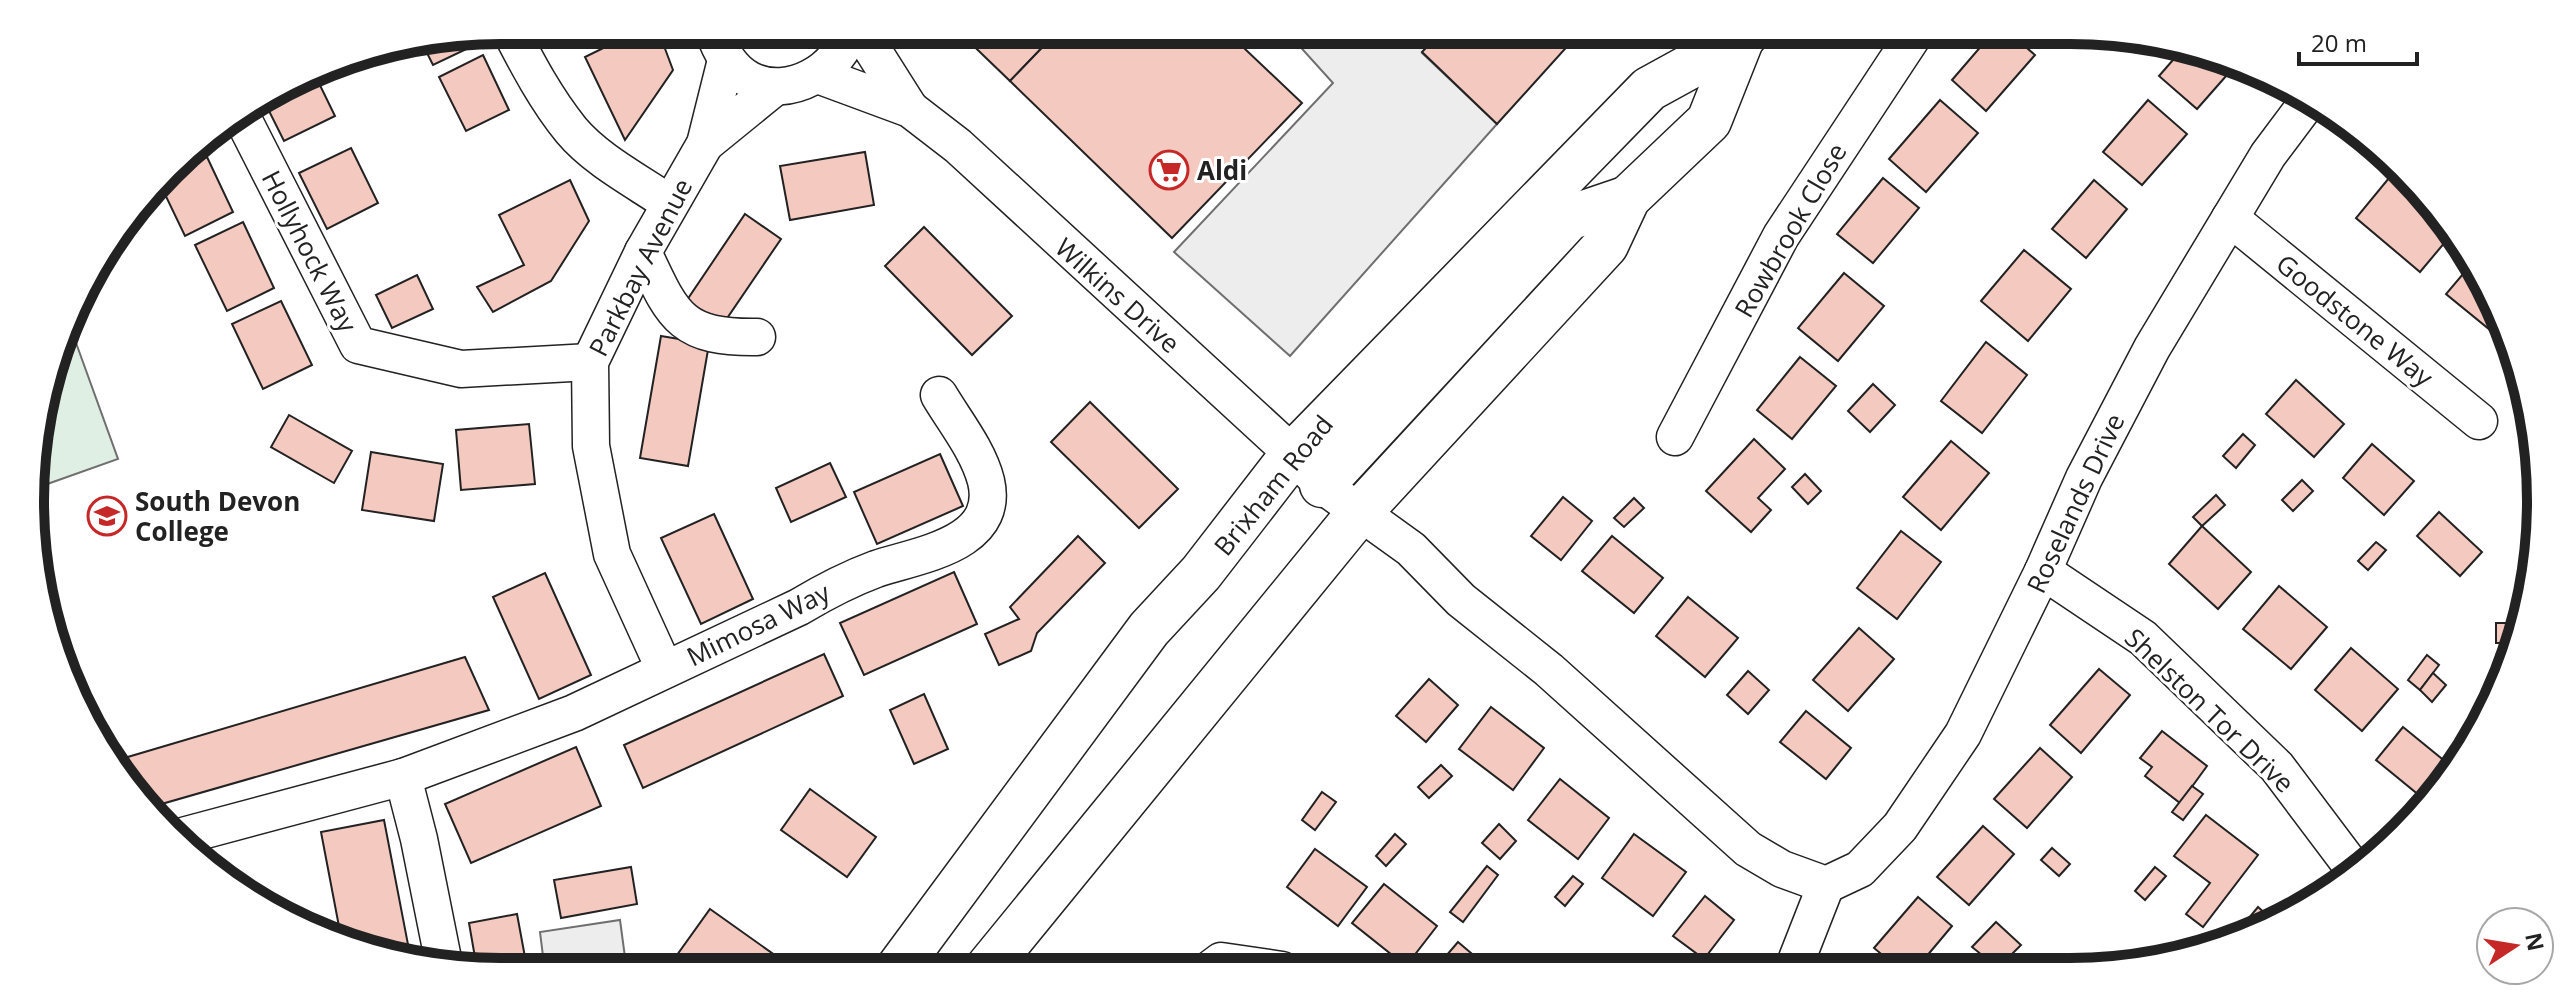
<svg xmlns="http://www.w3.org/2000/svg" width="2571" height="1002" font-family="'Open Sans',sans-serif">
	<rect width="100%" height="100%" fill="#fff"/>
	<path fill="#e0efe3" stroke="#6f6f6f" stroke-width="2" d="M 71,329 L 118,459 L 36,488 L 34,439 Z"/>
	<g fill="#ededed" stroke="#6f6f6f" stroke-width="2">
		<path d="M 1285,30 L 1443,30 L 1422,53 L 1497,124 L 1290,356 L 1174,252 L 1333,83 Z"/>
		<path d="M 620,920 L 627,972 L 545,972 L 540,932 Z"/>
	</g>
	<g fill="#f3c9c0" stroke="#222" stroke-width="2">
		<path d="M 640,30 L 658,30 L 673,70 L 625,140 L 585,57 Z"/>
		<path d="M 957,30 L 1059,30 L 1010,81 Z"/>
		<path d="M 1059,30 L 1225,30 L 1302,103 L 1172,238 L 1010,81 Z"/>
		<path d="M 1443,30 L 1582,30 L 1497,124 L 1422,52 Z"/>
		<path d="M 1995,30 L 2006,30 L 2035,55 L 1986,111 L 1952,80 Z"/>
		<path d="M 473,35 L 477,44 L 433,65 L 422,43 Z"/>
		<path d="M 2186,45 L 2234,67 L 2197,109 L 2159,76 Z"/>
		<path d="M 483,55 L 509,110 L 466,131 L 439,77 Z"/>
		<path d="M 315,75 L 335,116 L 284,141 L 265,103 Z"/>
		<path d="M 1940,100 L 1978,133 L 1926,192 L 1889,159 Z"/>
		<path d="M 2148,100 L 2187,134 L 2142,185 L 2103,152 Z"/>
		<path d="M 351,148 L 378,203 L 327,229 L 299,173 Z"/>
		<path d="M 865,152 L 874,205 L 790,220 L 780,166 Z"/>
		<path d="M 207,157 L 233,212 L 185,236 L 160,184 L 166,177 Z"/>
		<path d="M 1883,178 L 1919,208 L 1873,263 L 1837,234 Z"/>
		<path d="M 2389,178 L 2451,235 L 2420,272 L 2356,218 Z"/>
		<path d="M 570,180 L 589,221 L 551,281 L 493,312 L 477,287 L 524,265 L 499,215 Z"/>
		<path d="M 2094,180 L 2127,209 L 2086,258 L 2052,229 Z"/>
		<path d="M 745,214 L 781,239 L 719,330 L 683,306 Z"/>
		<path d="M 243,222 L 274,288 L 227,311 L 195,245 Z"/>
		<path d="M 924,227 L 1012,316 L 972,355 L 885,266 Z"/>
		<path d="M 2024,250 L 2071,289 L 2028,341 L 1981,301 Z"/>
		<path d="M 2474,261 L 2499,329 L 2495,334 L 2446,294 Z"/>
		<path d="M 1844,273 L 1884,306 L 1838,361 L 1798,328 Z"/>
		<path d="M 417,275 L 433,309 L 392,328 L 376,295 Z"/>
		<path d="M 281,301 L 312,365 L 263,389 L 232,324 Z"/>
		<path d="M 661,336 L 709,344 L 688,466 L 640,458 Z"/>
		<path d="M 1986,342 L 2027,375 L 1982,433 L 1941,401 Z"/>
		<path d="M 1800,357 L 1836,386 L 1792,439 L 1757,410 Z"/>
		<path d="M 2296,380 L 2344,424 L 2314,457 L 2266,414 Z"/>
		<path d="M 1873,384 L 1895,405 L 1870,432 L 1848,411 Z"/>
		<path d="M 1090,402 L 1178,489 L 1139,528 L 1051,442 Z"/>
		<path d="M 289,415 L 352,451 L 334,483 L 271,447 Z"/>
		<path d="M 529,424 L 535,484 L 461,490 L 456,430 Z"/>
		<path d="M 2243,434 L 2255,445 L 2236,468 L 2223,456 Z"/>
		<path d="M 1754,439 L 1785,469 L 1758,498 L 1771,510 L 1751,532 L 1706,491 Z"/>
		<path d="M 1951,441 L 1989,473 L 1941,530 L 1903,497 Z"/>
		<path d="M 2372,444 L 2414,481 L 2384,515 L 2343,478 Z"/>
		<path d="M 371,452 L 443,464 L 434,521 L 362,510 Z"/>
		<path d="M 940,454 L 963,506 L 877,544 L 854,492 Z"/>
		<path d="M 830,463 L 846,497 L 791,522 L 776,488 Z"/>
		<path d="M 1805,474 L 1821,491 L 1808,504 L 1792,487 Z"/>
		<path d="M 2302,480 L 2313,491 L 2293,511 L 2282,500 Z"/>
		<path d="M 2216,495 L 2225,505 L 2202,526 L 2193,517 Z"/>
		<path d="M 1563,497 L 1592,521 L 1561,560 L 1531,536 Z"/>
		<path d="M 1634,498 L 1644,508 L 1624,527 L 1614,518 Z"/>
		<path d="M 2439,512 L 2482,552 L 2460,576 L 2417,536 Z"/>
		<path d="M 714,514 L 753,599 L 701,624 L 661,538 Z"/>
		<path d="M 2202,526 L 2251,572 L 2218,609 L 2169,564 Z"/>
		<path d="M 1901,531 L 1941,562 L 1897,619 L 1857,588 Z"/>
		<path d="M 1078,536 L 1105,563 L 1037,633 L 1031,651 L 999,665 L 985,634 L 1019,619 L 1010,607 Z"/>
		<path d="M 1612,536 L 1663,578 L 1634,613 L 1582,571 Z"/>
		<path d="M 2376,542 L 2386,550 L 2368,570 L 2358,561 Z"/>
		<path d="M 954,572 L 977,624 L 864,675 L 840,623 Z"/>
		<path d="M 545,573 L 591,675 L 539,699 L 493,597 Z"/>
		<path d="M 2279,586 L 2327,627 L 2291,669 L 2243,629 Z"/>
		<path d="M 1688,597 L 1738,638 L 1705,677 L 1656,636 Z"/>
		<rect x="2496" y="623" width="15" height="20"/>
		<path d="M 1859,628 L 1894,659 L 1848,711 L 1813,680 Z"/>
		<path d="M 2351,648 L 2398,689 L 2362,731 L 2315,690 Z"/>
		<path d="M 824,654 L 843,696 L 643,788 L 624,745 Z"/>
		<path d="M 2427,655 L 2439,665 L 2420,690 L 2408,680 Z"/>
		<path d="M 465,657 L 489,710 L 151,807 L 112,765 L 121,759 Z"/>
		<path d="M 2099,669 L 2130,695 L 2081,753 L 2050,725 Z"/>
		<path d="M 1748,671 L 1769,690 L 1748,714 L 1727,695 Z"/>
		<path d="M 2433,673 L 2446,685 L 2432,702 L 2420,690 Z"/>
		<path d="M 1429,679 L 1458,705 L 1426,742 L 1396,716 Z"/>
		<path d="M 924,694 L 948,749 L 914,764 L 890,710 Z"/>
		<path d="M 1491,707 L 1544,748 L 1513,790 L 1459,749 Z"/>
		<path d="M 1806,711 L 1851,748 L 1826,779 L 1780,742 Z"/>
		<path d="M 2403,727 L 2452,767 L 2425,800 L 2376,760 Z"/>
		<path d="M 2162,731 L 2207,766 L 2180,803 L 2145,776 L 2152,767 L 2140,758 Z"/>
		<path d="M 576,747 L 601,806 L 471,863 L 445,804 Z"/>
		<path d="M 2040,748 L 2072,777 L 2027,828 L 1994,799 Z"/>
		<path d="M 1441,765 L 1452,776 L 1429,798 L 1418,787 Z"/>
		<path d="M 1560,779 L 1609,818 L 1578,859 L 1528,820 Z"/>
		<path d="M 2192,786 L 2203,794 L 2183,820 L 2172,812 Z"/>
		<path d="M 810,789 L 876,837 L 847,877 L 781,830 Z"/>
		<path d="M 1322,792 L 1336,802 L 1315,830 L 1302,820 Z"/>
		<path d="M 2206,815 L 2258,855 L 2203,927 L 2186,914 L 2210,883 L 2174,856 Z"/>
		<path d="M 384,820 L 411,960 L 379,956 L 341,937 L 321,832 Z"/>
		<path d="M 1499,824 L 1516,841 L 1500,859 L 1482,843 Z"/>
		<path d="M 1983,826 L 2014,854 L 1969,905 L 1937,877 Z"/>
		<path d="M 1395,834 L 1406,844 L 1386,866 L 1376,856 Z"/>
		<path d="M 1634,834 L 1686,872 L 1653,916 L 1602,878 Z"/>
		<path d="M 2052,848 L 2070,864 L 2059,876 L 2041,860 Z"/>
		<path d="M 1315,849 L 1367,887 L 1338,926 L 1287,887 Z"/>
		<path d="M 1487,866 L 1498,875 L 1463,922 L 1450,912 Z"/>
		<path d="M 631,867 L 637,904 L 561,918 L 554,880 Z"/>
		<path d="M 2155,867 L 2166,876 L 2145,900 L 2135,891 Z"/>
		<path d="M 1573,876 L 1583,884 L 1565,906 L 1555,897 Z"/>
		<path d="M 1384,884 L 1437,926 L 1406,966 L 1352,923 Z"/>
		<path d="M 1705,896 L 1734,920 L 1704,959 L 1673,936 Z"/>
		<path d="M 1918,897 L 1952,926 L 1926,957 L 1939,968 L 1898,968 L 1874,948 Z"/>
		<path d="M 2258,907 L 2277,924 L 2233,937 Z"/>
		<path d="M 710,909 L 786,963 L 780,971 L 701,971 L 677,955 Z"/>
		<path d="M 517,914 L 527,968 L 503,972 L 477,969 L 469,923 Z"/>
		<path d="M 1996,922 L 2021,945 L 1998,968 L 1972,947 Z"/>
		<path d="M 1458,942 L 1491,970 L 1434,970 Z"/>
	</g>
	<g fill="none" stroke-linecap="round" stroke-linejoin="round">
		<defs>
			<g id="minor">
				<path d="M 510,30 C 528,65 546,99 571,130 C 596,160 637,181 669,203"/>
				<path d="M 713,30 C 720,50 730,70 750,80 C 789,100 840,70 850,30"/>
				<path d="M 860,30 L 910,109"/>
				<path d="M 818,75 L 910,109 L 958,146 L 1293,454 L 1322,485 L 1411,549 L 1461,600 L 1549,670 L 1748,849 L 1782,869 L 1826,885 L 1860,869 L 1900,827 L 1963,734 L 2043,571 L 2084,478 L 2152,348 L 2268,155 L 2307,103"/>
				<path d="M 242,117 L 358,345 L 461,369 L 590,362"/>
				<path d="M 705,144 L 775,87"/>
				<path d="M 2230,218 L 2479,421"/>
				<path d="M 643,252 C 673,316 680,338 757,337"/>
				<path d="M 1675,437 L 1781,236 L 1917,30"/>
				<path d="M 2043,571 L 2143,638 L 2277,767 L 2356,872"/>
				<path d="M 664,668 L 612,554 L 591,446 L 590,362 L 643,252 L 705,144 L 726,60"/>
				<path d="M 403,777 L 419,839 L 444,964"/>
				<path d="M 179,837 L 403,777 L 574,713 L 799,607 C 824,592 849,579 876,569 C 917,555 1001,545 986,481 C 978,450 955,422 939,395"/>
				<path d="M 1793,969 L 1826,885"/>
				<path d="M 1209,970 L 1221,961 L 1282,970"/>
			</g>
			<g id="primary">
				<path d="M 1322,485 L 1569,218 L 1628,198"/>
				<path d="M 896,971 L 1149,629 L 1201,573 L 1293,454 L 1649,89 L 1742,38 L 1750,30"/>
				<path d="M 985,971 L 1358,514 L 1606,245 L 1628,198 L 1709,121 L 1742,38"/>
			</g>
		</defs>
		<use href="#minor" stroke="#222" stroke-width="39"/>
		<use href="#primary" stroke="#222" stroke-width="47"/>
		<use href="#minor" stroke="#fff" stroke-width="36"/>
		<use href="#primary" stroke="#fff" stroke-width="44"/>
	</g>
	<defs>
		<symbol id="supermarket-ring" viewBox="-11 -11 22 22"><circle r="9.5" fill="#fff" stroke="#c62828" stroke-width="1.5"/><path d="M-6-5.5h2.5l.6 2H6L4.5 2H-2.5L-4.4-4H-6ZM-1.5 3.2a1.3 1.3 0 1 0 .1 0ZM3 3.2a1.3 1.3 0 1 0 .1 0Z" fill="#c62828"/></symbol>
		<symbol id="university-ring" viewBox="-11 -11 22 22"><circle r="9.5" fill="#fff" stroke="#c62828" stroke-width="1.5"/><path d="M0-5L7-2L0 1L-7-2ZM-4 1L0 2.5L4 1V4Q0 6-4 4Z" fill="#c62828"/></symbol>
	</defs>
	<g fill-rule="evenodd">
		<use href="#supermarket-ring" x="1147" y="148" width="44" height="44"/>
		<use href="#university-ring" x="85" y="494" width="44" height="44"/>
	</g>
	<g text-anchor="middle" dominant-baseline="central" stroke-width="6" stroke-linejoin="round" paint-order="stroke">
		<g font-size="26" font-weight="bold" fill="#222" stroke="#fff" text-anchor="start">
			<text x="1197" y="170">Aldi</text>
			<text x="135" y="501">South Devon<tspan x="135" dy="30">College</tspan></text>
		</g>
		<g font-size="26" fill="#222" stroke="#fff">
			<text transform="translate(1790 230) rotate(-60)">Rowbrook Close</text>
			<text transform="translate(310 251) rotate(63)">Hollyhock Way</text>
			<text transform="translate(640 267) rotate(-63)">Parkbay Avenue</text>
			<text transform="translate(1118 295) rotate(42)">Wilkins Drive</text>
			<text transform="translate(2355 320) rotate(39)">Goodstone Way</text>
			<text transform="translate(1273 485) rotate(-51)">Brixham Road</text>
			<text transform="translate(2075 503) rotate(-65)">Roselands Drive</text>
			<text transform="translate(758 624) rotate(-26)">Mimosa Way</text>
			<text transform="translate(2210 710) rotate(44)">Shelston Tor Drive</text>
		</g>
	</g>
	<path d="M0 0H2571V1002H0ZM501 44H2070A457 457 0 0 1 2527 501V501A457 457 0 0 1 2070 958H501A457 457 0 0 1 44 501V501A457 457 0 0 1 501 44Z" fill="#fff" fill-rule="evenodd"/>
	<path fill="none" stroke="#222" stroke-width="10" d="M501 44H2070A457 457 0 0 1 2527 501V501A457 457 0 0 1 2070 958H501A457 457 0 0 1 44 501V501A457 457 0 0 1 501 44Z"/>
	<g transform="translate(2515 946) rotate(78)"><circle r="38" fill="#ffffff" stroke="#a7a7a7" stroke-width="2"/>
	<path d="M0-6L14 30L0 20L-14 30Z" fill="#c62828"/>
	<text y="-12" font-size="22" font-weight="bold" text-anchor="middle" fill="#222222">N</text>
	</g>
	<path d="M2299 52v12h118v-12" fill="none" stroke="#222222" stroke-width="4"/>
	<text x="2311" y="52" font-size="24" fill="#222222" stroke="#ffffff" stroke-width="6" paint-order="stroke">20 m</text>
</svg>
